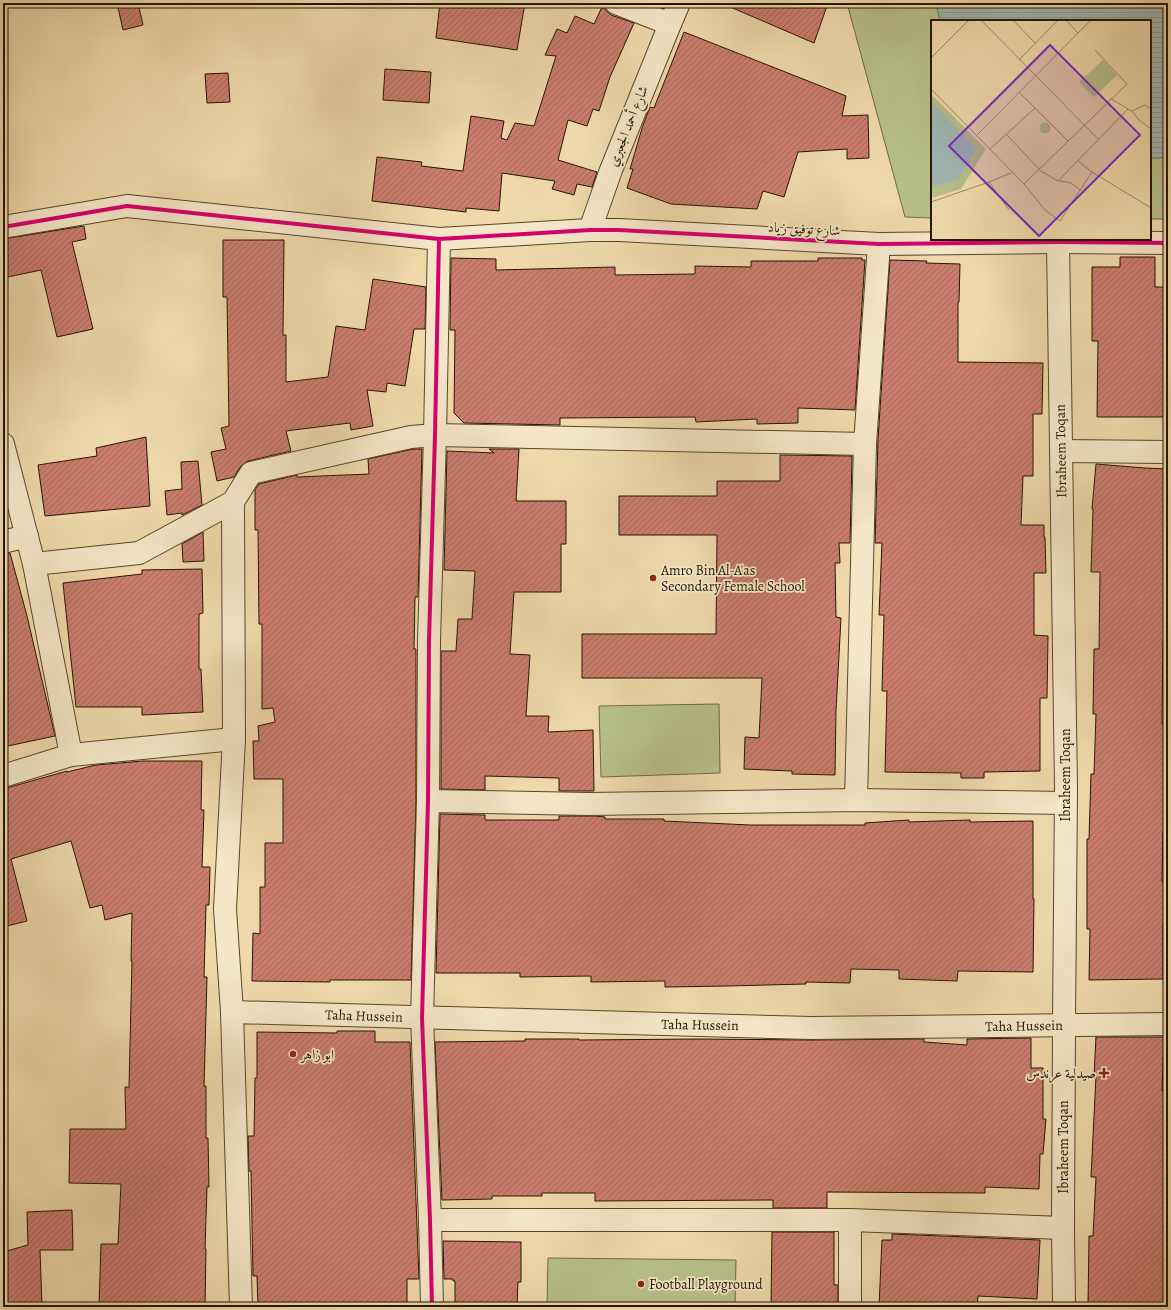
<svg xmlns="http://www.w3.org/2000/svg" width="1171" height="1310" font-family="Alegreya,Amiri,serif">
	<defs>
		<pattern id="water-rules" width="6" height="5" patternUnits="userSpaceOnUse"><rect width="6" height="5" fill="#a0b7b5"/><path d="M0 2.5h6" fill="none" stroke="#8a9c9a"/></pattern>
		<pattern id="building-hatch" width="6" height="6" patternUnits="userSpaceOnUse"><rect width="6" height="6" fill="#cb7d70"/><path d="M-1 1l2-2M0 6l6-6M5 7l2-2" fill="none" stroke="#a5655a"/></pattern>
	</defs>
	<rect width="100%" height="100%" fill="#efd9aa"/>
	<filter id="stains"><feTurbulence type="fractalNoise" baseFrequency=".005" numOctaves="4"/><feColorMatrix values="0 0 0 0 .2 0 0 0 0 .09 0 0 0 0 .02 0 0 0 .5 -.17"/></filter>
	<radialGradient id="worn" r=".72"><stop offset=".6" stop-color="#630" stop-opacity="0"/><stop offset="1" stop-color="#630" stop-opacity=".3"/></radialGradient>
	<g fill="#b7c08a" stroke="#6e6a46">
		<path d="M 847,3 L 1168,3 L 1168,219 L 1150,219 L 1150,21 L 932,21 L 932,218 L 905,217 Z"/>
		<path d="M 719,704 L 720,773 L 601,777 L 599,706 Z"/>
		<path d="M 548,1258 L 736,1260 L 735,1307 L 547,1307 Z"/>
	</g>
	<path fill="url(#water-rules)" stroke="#6f766d" d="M 936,3 L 1168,3 L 1168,158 L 1150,158 L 1150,21 L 940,21 Z"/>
	<g fill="url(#building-hatch)" stroke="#251501">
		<path d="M 117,3 L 138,3 L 143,25 L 123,30 Z"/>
		<path d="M 440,3 L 525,3 L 517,50 L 436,38 Z"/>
		<path d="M 721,3 L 828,3 L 814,43 Z"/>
		<path d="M 602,7 L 611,15 L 634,23 L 610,77 L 599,111 L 593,109 L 587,126 L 568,120 L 558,160 L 597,172 L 592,187 L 577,184 L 574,195 L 552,189 L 555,181 L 502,173 L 499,211 L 466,208 L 466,212 L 372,201 L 377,157 L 422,162 L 421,166 L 463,171 L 471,116 L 504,121 L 501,138 L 507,140 L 515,123 L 534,126 L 556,56 L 545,55 L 557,29 L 567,33 L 575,16 L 594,24 Z"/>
		<path d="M 684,32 L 846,96 L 842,116 L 868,115 L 869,158 L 847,159 L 847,149 L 798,152 L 784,197 L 763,191 L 757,209 L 671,204 L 627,188 L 633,169 L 630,169 L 643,125 L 650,107 L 654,108 Z"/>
		<path d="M 385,69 L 431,72 L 429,103 L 383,100 Z"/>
		<path d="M 228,73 L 230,102 L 207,103 L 205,74 Z"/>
		<path d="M 84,226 L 86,239 L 72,242 L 93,329 L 57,337 L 41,270 L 3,278 L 3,239 Z"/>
		<path d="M 223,240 L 284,240 L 283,335 L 286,335 L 286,382 L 328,377 L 336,326 L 365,330 L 373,279 L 426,287 L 425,329 L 414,329 L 405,386 L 387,383 L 386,392 L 367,390 L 373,426 L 351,430 L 350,423 L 286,431 L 291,451 L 248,461 L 241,466 L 234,477 L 217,481 L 211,452 L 226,449 L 221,428 L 229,426 L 227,297 L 223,297 Z"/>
		<path d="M 1120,257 L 1155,257 L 1155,287 L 1168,287 L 1168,417 L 1097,417 L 1098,341 L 1092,341 L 1092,267 L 1120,267 Z"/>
		<path d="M 451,258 L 496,259 L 496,270 L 615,267 L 615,275 L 695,274 L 695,266 L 751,267 L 751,261 L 818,261 L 818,258 L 862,258 L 862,260 L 865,260 L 855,410 L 798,408 L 798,423 L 757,424 L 757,419 L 696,422 L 695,417 L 560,418 L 560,425 L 464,423 L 454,413 L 455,330 L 450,330 Z"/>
		<path d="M 890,260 L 927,261 L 926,263 L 960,264 L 959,302 L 958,302 L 958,362 L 1043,363 L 1042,414 L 1033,414 L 1033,476 L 1023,476 L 1021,525 L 1044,525 L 1044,537 L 1045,537 L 1046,573 L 1034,573 L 1034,635 L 1048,636 L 1047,698 L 1040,698 L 1040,771 L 984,772 L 984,778 L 961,778 L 961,773 L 885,772 L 887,691 L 882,691 L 884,615 L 879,615 L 882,543 L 875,543 L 878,439 Z"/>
		<path d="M 146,437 L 150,506 L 45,516 L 38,465 L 97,456 L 96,448 Z"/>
		<path d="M 413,449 L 422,449 L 418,597 L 415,597 L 414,649 L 416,649 L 416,801 L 411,980 L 330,980 L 330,982 L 252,981 L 253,933 L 260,934 L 260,887 L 265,887 L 265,843 L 283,843 L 283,779 L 254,779 L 253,741 L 259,741 L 258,726 L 275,722 L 273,708 L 262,709 L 262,624 L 259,624 L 258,530 L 255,530 L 255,490 L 259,484 L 297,475 L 297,477 L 369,474 L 368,459 Z"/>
		<path d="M 489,449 L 519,449 L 516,501 L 566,501 L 566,544 L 561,544 L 561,592 L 514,592 L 510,654 L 530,655 L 526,716 L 549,716 L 548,732 L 593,730 L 594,791 L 559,791 L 559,778 L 485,776 L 485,790 L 441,789 L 441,651 L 456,651 L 458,619 L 472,619 L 475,571 L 444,570 L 447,451 L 494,453 Z"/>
		<path d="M 780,455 L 852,456 L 850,543 L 839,543 L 840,563 L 835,563 L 836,617 L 841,618 L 836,710 L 835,775 L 792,774 L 792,771 L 744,769 L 745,737 L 759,738 L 762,678 L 582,678 L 582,634 L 716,634 L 717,535 L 619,535 L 619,496 L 717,496 L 717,481 L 780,481 Z"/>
		<path d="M 198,461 L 202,505 L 182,515 L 182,513 L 167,515 L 165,491 L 182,489 L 181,462 Z"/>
		<path d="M 1096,464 L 1145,468 L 1168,469 L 1168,572 L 1165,571 L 1165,640 L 1163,640 L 1162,724 L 1168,724 L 1166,832 L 1163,832 L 1162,882 L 1167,882 L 1167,923 L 1163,923 L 1163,979 L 1089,980 L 1090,929 L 1087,929 L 1087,839 L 1089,839 L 1091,774 L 1094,774 L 1096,714 L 1093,714 L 1094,649 L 1099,649 L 1100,572 L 1091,572 L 1093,509 L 1092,509 Z"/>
		<path d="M 203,532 L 204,561 L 183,562 L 182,544 Z"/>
		<path d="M 10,553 L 27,616 L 55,736 L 3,747 L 3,554 Z"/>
		<path d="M 202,569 L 203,613 L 199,614 L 199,669 L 201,669 L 203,712 L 142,715 L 142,707 L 76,707 L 63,583 L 142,574 L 142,570 Z"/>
		<path d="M 143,761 L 202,761 L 201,810 L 204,810 L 202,867 L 210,867 L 209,905 L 206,905 L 204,977 L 207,977 L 204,1086 L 206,1086 L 206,1138 L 208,1138 L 209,1187 L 207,1187 L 205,1249 L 206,1249 L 205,1307 L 99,1307 L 101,1244 L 118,1244 L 121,1184 L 69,1183 L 70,1129 L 126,1129 L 125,1087 L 129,1087 L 132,961 L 131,961 L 132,913 L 105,920 L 102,905 L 90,908 L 71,841 L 11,859 L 27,921 L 3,927 L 3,789 L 67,771 L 67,772 L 96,765 Z"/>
		<path d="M 440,814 L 485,815 L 485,820 L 559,820 L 559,816 L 595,816 L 605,817 L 605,819 L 664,819 L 664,821 L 750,825 L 865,825 L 865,823 L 909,820 L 909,822 L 970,820 L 970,822 L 1033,821 L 1033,899 L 1034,899 L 1033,972 L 958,971 L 957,981 L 899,979 L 899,970 L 851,969 L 850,983 L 806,982 L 806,984 L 728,986 L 665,987 L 665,981 L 591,982 L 591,976 L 520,977 L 520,973 L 436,973 Z"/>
		<path d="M 337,1031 L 375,1031 L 375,1042 L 410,1042 L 419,1279 L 407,1279 L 407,1307 L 258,1307 L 257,1276 L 253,1276 L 251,1171 L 249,1171 L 248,1136 L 254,1136 L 255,1078 L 257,1078 L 257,1032 L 337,1033 Z"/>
		<path d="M 1096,1037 L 1164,1037 L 1162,1091 L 1168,1091 L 1168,1161 L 1166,1236 L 1168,1236 L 1168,1307 L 1088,1307 L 1089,1236 L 1093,1236 L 1096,1177 L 1091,1177 L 1096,1076 L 1094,1076 Z"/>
		<path d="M 1031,1038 L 1031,1068 L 1043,1068 L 1043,1119 L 1046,1119 L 1043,1154 L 1040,1154 L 1039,1189 L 985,1187 L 985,1193 L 827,1192 L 827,1208 L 773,1208 L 773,1200 L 595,1201 L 595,1193 L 542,1193 L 542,1196 L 492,1196 L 492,1199 L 442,1200 L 435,1042 L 525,1041 L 525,1039 L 579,1039 L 579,1040 L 698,1039 L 811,1040 L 924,1039 L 924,1042 L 967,1045 L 967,1039 Z"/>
		<path d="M 72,1210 L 73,1250 L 40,1250 L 42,1307 L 3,1307 L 3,1252 L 28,1245 L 27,1212 Z"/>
		<path d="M 772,1232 L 834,1232 L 834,1285 L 838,1285 L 838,1307 L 771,1307 Z"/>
		<path d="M 892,1234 L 1040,1240 L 1037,1299 L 978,1296 L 977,1307 L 879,1307 L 882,1240 L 892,1240 Z"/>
		<path d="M 443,1241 L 521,1242 L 521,1282 L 518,1282 L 517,1307 L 455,1307 L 455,1281 L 453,1281 L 453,1279 L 444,1279 Z"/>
	</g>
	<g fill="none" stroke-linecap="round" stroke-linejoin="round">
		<defs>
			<g id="minor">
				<path d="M 616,3 L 670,24 L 679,3"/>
				<path d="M 3,227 L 127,206 L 439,239 L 590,230 L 619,230 L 879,244 L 1058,242 L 1168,243"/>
				<path d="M 590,230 L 611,170 L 670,24"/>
				<path d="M 1058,242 L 1066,789 L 1064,1025 L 1063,1228 L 1064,1307"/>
				<path d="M 3,444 L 34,564 L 71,755"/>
				<path d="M 1061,451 L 1168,452"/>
				<path d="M 233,502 L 234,739 L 225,909 L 232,1012 L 241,1307"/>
				<path d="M 3,542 L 27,536"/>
				<path d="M 34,564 L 139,553 L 233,502 L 251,473 L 411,437 L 435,435 L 865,444"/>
				<path d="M 3,776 L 71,755 L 234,739"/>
				<path d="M 856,800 L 865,444 L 879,244"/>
				<path d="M 428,801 L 589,804 L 856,800 L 1065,803"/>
				<path d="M 232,1012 L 811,1028 L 1168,1024"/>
				<path d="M 430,1220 L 850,1220 L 1063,1228"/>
				<path d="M 432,1307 L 430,1220 L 422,1018 L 428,801 L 429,641 L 435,435 L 439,239"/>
				<path d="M 850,1307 L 850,1220"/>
			</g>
		</defs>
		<use href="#minor" stroke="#58462b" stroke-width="24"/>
		<use href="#minor" stroke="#f5e6c8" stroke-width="22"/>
		<defs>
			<g id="cycleway">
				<path d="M 3,227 L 127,206 L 439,239 L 590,230 L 619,230 L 879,244 L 1058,242 L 1168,243"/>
				<path d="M 432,1307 L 430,1220 L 422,1018 L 428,801 L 429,641 L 435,435 L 439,239"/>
			</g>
		</defs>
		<use href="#cycleway" stroke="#f5e6c8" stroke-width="6"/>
		<use href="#cycleway" stroke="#d6006c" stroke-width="4"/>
	</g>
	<g fill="#8f2418" stroke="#f5e6c8" stroke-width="1.5">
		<circle cx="653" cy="578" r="4"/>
		<circle cx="293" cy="1054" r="4"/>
		<path d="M1102 1067h4v4h4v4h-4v4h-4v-4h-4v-4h4z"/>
		<circle cx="641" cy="1284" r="4"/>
	</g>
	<g text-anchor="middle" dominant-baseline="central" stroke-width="3.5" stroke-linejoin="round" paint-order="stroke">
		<g font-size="14" fill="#251501" stroke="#f5e6c8">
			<text transform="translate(628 126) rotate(-68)">شارع أحمد الجعبري</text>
			<text transform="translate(804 229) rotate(3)">شارع توفيق زياد</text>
			<text transform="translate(1061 451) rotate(-91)">Ibraheem Toqan</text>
			<text transform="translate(1065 775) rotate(-90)">Ibraheem Toqan</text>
			<text transform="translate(364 1016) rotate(2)">Taha Hussein</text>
			<text transform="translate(700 1025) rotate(1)">Taha Hussein</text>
			<text transform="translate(1024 1026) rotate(-1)">Taha Hussein</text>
			<text transform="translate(1063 1147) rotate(-90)">Ibraheem Toqan</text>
		</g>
		<g font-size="14" fill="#251501" stroke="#f5e6c8" text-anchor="start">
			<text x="661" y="570">Amro Bin Al-A'as<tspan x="661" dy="16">Secondary Female School</tspan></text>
			<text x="301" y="1054">ابو زاهر</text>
			<text x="1096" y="1073" text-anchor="end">صيدلية عرندس</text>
			<text x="649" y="1284">Football Playground</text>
		</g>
	</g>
	<g transform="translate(931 20)">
		<rect width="220" height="220" fill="#efd9aa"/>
		<path d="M 172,40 L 186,55 L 163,77 L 148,62 ZM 0,77 L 3,77 L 55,129 L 30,169 L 0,178 ZM108.5 108a5.5 5.5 0 1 1 11 0a5.5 5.5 0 1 1-11 0Z" fill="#b7c08a"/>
		<path d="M 1,83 L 45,129 L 27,160 L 0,167 Z" fill="#a0b7b5"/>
		<path fill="none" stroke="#9e8b66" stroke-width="1" d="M 50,0 L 168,120M 82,0 L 105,24M 135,0 L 147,13M 0,38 L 38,0M 88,40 L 127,0M 0,69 L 93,164 L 114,190 L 129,201 L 161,152M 88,72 L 137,121M 179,78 L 197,89M 201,91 L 208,100 L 220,109M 76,115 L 110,151 L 125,160 L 140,163 L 149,170M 45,116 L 160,0M 59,129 L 104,88M 147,141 L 161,152 L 220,188M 129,159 L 197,89 L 201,91 L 214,85 L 220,89M 58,162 L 80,153M 93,164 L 196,64 L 164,30M 0,182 L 58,162 L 78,190"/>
		<path fill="#7b2cbf" fill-opacity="0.15" stroke="#7b2cbf" stroke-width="2" d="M 119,25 L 209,115 L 108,216 L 18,126 Z"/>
		<rect width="220" height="220" fill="none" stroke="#251501" stroke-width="2"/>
	</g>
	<rect width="1171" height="1310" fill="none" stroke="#efd9aa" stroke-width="16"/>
	<rect x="4" y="4" width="1163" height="1302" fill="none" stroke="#251501" stroke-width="2"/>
	<rect x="8" y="8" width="1155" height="1294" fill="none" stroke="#251501"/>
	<rect width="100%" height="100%" filter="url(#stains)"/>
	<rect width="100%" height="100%" fill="url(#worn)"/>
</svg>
